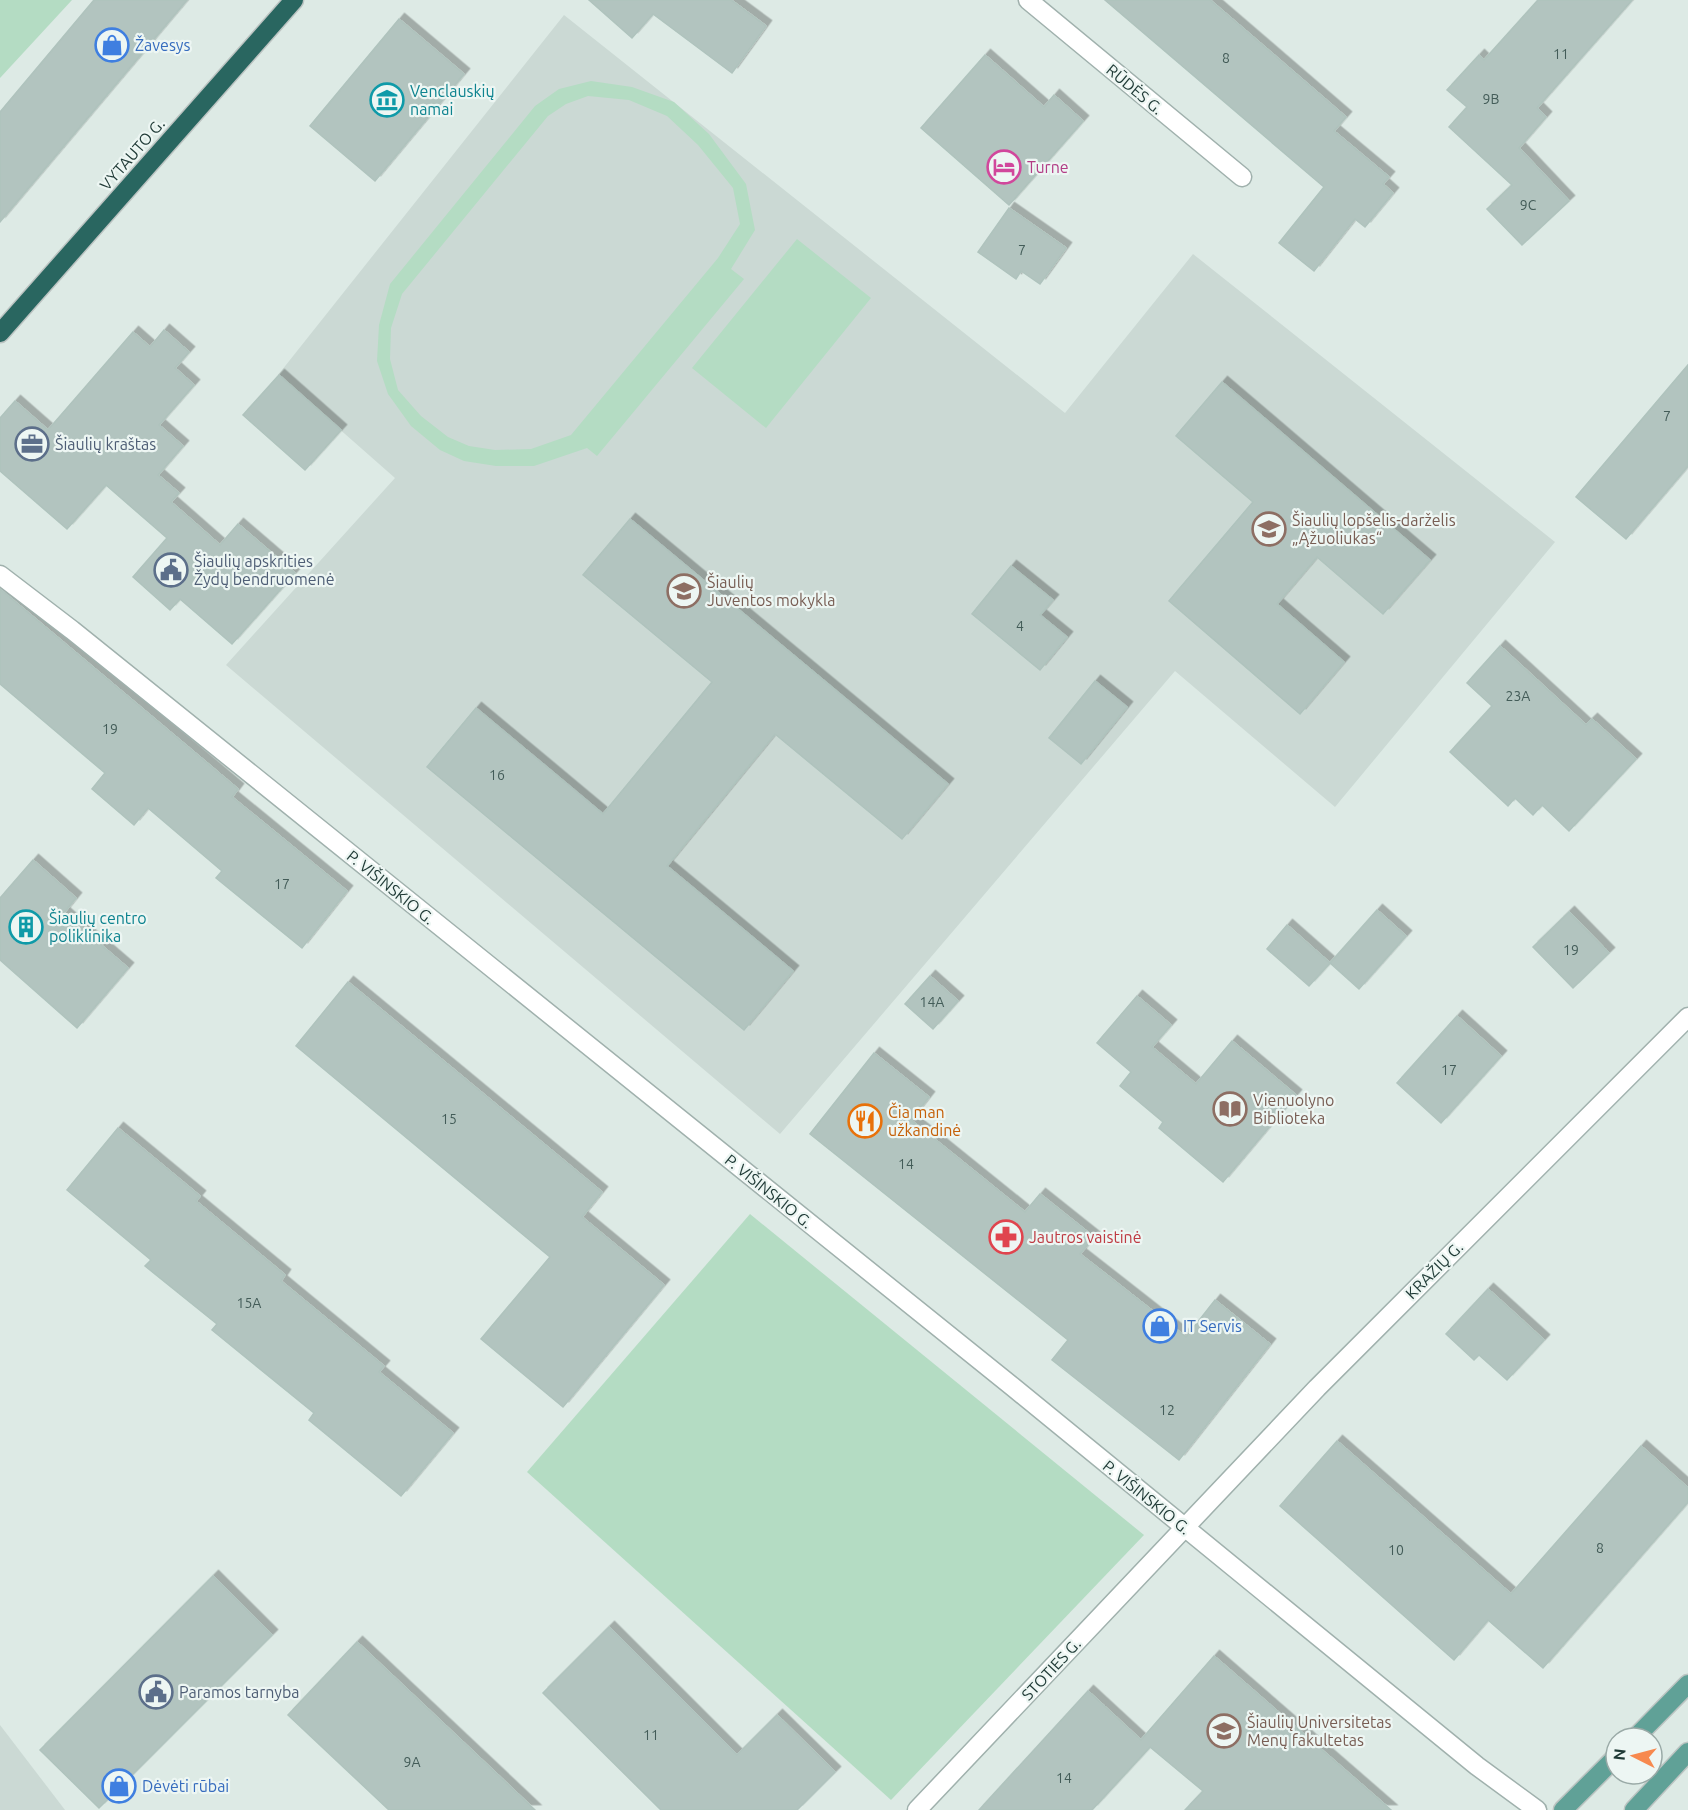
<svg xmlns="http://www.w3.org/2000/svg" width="1688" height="1810" font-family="Ubuntu,sans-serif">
	<defs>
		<filter id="shadow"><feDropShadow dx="5.5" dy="-5.5" stdDeviation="0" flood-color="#0004"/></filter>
	</defs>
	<rect width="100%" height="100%" fill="#ddeae5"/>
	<g fill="#cbd9d4">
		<path d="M 564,15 L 1065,413 L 1193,254 L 1555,542 L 1335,807 L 1175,671 L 780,1134 L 226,665 L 395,478 L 278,375 Z"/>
		<path d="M 0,1725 L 65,1810 L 0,1810 Z"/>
	</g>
	<g fill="#b4dcc3" fill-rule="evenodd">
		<path d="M 0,0 L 72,0 L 0,78 Z"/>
		<path d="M 591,81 L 632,87 L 674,102 L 709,134 L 746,184 L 755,230 L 731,269 L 744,279 L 597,456 L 587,448 L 534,466 L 496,466 L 464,461 L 440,450 L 411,426 L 388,394 L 377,361 L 379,325 L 390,284 L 535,106 L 559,89 ZM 588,96 L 629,100 L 667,116 L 698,145 L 733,188 L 740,224 L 718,258 L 571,435 L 531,449 L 495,450 L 469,446 L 448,437 L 421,416 L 398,390 L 390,359 L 391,328 L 402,294 L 548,116 L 566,104 Z"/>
		<path d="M 797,239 L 871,298 L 766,428 L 692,368 Z"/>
		<path d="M 750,1214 L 1144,1535 L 891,1800 L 527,1472 Z"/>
	</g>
	<g fill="#b2c4bf" stroke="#afc3bd" stroke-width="1.5" filter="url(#shadow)">
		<path d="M 94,0 L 187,0 L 0,222 L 0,112 Z"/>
		<path d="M 589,0 L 731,0 L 766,26 L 732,73 L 653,14 L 632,38 Z"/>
		<path d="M 1105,0 L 1210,0 L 1346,117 L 1334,131 L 1389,177 L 1383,184 L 1393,193 L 1365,227 L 1355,219 L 1314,271 L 1279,243 L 1324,187 Z"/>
		<path d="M 1538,0 L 1632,0 L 1537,108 L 1546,117 L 1519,148 L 1569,201 L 1522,245 L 1487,209 L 1512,185 L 1449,127 L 1467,107 L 1447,90 L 1479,55 L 1484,60 Z"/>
		<path d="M 399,19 L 464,74 L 375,181 L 310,126 Z"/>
		<path d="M 985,55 L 1044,107 L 1054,95 L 1083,121 L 1009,205 L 921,128 Z"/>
		<path d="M 1009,208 L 1066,248 L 1040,284 L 1021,271 L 1016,279 L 978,252 Z"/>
		<path d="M 164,330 L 189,352 L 175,368 L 194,385 L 159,425 L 183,446 L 158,475 L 179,493 L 171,502 L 220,545 L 238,524 L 295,573 L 232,644 L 180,599 L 170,610 L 133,577 L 167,538 L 106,485 L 67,529 L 0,471 L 0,418 L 15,401 L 48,430 L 133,332 L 150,347 Z"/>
		<path d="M 1688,365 L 1688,466 L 1626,539 L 1576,497 Z"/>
		<path d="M 279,375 L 341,430 L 305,470 L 243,415 Z"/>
		<path d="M 1222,382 L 1430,560 L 1383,614 L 1317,557 L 1277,604 L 1344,662 L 1300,714 L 1169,601 L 1253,502 L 1176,436 Z"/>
		<path d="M 630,519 L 948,784 L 902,839 L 775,734 L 667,866 L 793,971 L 744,1030 L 427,767 L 476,708 L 603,814 L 712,682 L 583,575 Z"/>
		<path d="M 1011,566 L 1053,600 L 1040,615 L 1067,637 L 1040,670 L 972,614 Z"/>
		<path d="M 0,589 L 238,789 L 232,797 L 347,891 L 302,948 L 216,878 L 222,871 L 148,808 L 134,825 L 92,789 L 105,773 L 0,684 Z"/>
		<path d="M 1500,646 L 1586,725 L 1592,719 L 1636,759 L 1569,831 L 1542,805 L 1533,815 L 1515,798 L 1508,806 L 1450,752 L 1492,706 L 1467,683 Z"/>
		<path d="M 1095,681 L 1127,707 L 1081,764 L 1049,738 Z"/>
		<path d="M 33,860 L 76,898 L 64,913 L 128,968 L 77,1028 L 0,960 L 0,898 Z"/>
		<path d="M 1377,910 L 1406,936 L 1359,989 L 1330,963 Z"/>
		<path d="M 1569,912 L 1609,953 L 1573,988 L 1533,947 Z"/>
		<path d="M 1287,925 L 1330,963 L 1309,986 L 1267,949 Z"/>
		<path d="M 930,976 L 958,1001 L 933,1029 L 905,1004 Z"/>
		<path d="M 348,982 L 602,1192 L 582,1217 L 664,1285 L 563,1407 L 481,1339 L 550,1257 L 296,1046 Z"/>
		<path d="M 1137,996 L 1171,1025 L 1152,1047 L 1196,1084 L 1232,1041 L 1296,1095 L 1223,1182 L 1159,1128 L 1163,1122 L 1120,1086 L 1131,1072 L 1097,1043 Z"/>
		<path d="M 1457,1016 L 1501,1056 L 1441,1123 L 1397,1083 Z"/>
		<path d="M 874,1053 L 929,1097 L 911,1120 L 1025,1212 L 1040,1194 L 1094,1237 L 1080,1254 L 1186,1337 L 1215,1300 L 1270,1344 L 1179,1460 L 1052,1360 L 1068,1340 L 810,1134 Z"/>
		<path d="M 118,1128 L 200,1196 L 196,1201 L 285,1275 L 281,1281 L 384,1366 L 379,1372 L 453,1433 L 401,1496 L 309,1420 L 314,1413 L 212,1330 L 217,1324 L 145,1266 L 151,1260 L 67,1190 Z"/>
		<path d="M 1488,1289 L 1544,1340 L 1507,1380 L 1479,1355 L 1474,1360 L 1446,1334 Z"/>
		<path d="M 1337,1441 L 1511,1594 L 1641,1446 L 1688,1488 L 1688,1502 L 1543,1668 L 1488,1620 L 1454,1660 L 1280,1506 Z"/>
		<path d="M 213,1576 L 272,1635 L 99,1808 L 40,1750 Z"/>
		<path d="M 609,1627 L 737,1755 L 777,1715 L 835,1772 L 797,1810 L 661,1810 L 543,1693 Z"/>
		<path d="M 357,1642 L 535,1810 L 389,1810 L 288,1715 Z"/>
		<path d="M 1214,1656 L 1391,1810 L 1185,1810 L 1203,1791 L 1150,1747 L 1092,1810 L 979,1810 L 1088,1691 L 1141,1740 Z"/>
	</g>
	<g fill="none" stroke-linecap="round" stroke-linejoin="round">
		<defs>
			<g id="minor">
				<path d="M 1028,0 L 1242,177"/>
				<path d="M 0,575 L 72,630 L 1013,1387 L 1477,1766 L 1537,1810"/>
				<path d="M 917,1810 L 1317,1388 L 1688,1017"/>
			</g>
			<g id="major">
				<path d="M 1635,1738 L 1688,1684"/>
				<path d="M 1563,1810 L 1616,1757"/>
				<path d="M 1634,1810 L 1688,1752"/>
			</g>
			<path id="highway" d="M 0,333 L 294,0"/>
		</defs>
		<use href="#minor" stroke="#a0b1ad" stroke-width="21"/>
		<use href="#major" stroke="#bcc4c2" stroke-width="21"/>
		<use href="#highway" stroke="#bcc4c2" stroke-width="21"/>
		<use href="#minor" stroke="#fff" stroke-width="18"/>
		<use href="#major" stroke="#60a197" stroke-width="18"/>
		<use href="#highway" stroke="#296660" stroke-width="18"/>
	</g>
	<defs>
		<symbol id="shop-ring" viewBox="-11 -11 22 22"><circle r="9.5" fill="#edf6f3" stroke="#3f7fe0" stroke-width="1.5"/><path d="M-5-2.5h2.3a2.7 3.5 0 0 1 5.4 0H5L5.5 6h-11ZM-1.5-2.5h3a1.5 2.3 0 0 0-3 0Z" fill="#3f7fe0"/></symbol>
		<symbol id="museum-ring" viewBox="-11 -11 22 22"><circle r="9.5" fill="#edf6f3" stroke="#0f9aa8" stroke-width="1.5"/><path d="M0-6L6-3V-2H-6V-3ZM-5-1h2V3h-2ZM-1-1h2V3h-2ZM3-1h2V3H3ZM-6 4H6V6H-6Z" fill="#0f9aa8"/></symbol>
		<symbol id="hotel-ring" viewBox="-11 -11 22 22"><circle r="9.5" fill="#edf6f3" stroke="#d1479c" stroke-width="1.5"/><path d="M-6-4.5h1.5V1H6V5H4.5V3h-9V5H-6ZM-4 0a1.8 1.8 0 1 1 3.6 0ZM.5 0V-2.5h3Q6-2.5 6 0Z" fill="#d1479c"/></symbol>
		<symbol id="office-ring" viewBox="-11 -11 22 22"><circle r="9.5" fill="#edf6f3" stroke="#5c6f8a" stroke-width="1.5"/><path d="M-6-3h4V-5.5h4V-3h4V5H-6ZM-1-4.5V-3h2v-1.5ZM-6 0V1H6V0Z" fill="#5c6f8a"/></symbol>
		<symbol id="school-ring" viewBox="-11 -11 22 22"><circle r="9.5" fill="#edf6f3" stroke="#8d6e63" stroke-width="1.5"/><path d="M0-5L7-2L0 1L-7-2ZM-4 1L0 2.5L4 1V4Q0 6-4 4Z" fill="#8d6e63"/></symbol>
		<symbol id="civic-ring" viewBox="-11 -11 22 22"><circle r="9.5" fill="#edf6f3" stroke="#5c6f8a" stroke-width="1.5"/><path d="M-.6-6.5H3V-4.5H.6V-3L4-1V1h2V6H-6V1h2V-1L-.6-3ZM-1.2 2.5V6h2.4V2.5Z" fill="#5c6f8a"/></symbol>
		<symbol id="building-ring" viewBox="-11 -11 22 22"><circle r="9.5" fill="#edf6f3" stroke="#0f9aa8" stroke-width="1.5"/><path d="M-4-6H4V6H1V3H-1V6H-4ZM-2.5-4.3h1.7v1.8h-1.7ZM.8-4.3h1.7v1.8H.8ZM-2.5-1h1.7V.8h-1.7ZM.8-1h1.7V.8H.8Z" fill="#0f9aa8"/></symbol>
		<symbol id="library-ring" viewBox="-11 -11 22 22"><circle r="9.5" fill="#edf6f3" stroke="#8d6e63" stroke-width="1.5"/><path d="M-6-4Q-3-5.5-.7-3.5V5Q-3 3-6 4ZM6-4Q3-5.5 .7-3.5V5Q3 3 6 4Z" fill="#8d6e63"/></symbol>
		<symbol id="restaurant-ring" viewBox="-11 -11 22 22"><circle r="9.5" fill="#edf6f3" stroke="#e8710a" stroke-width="1.5"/><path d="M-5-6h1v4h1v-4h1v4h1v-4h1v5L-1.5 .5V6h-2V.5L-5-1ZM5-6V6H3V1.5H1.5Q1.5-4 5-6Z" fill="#e8710a"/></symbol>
		<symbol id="pharmacy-ring" viewBox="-11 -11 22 22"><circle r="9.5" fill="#edf6f3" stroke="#e0444e" stroke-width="1.5"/><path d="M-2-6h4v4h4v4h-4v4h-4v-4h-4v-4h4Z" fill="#e0444e"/></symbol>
		<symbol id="university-ring" viewBox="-11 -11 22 22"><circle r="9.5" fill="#edf6f3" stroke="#8d6e63" stroke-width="1.5"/><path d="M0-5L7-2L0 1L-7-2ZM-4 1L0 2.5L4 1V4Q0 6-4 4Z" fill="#8d6e63"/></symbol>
	</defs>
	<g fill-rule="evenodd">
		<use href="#shop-ring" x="93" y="26" width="38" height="38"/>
		<use href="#museum-ring" x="368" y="81" width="38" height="38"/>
		<use href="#hotel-ring" x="985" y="148" width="38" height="38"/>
		<use href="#office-ring" x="13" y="425" width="38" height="38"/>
		<use href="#school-ring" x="1250" y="510" width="38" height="38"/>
		<use href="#civic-ring" x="152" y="551" width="38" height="38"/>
		<use href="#school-ring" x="665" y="572" width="38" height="38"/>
		<use href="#building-ring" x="7" y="908" width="38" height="38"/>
		<use href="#library-ring" x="1211" y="1090" width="38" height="38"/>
		<use href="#restaurant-ring" x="846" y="1102" width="38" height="38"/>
		<use href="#pharmacy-ring" x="987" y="1218" width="38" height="38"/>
		<use href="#shop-ring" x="1141" y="1307" width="38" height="38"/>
		<use href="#civic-ring" x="137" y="1673" width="38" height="38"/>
		<use href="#university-ring" x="1205" y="1712" width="38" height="38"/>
		<use href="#shop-ring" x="100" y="1767" width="38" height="38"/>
	</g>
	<g text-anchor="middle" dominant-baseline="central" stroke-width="4.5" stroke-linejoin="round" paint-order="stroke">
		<g font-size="14" fill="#435c58">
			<text x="1561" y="54">11</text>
			<text x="1226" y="58">8</text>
			<text x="1491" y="99">9B</text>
			<text x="1528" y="205">9C</text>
			<text x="1022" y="250">7</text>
			<text x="1667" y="416">7</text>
			<text x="1020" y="626">4</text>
			<text x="1518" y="696">23A</text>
			<text x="110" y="729">19</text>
			<text x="497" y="775">16</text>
			<text x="282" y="884">17</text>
			<text x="1571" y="950">19</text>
			<text x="932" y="1002">14A</text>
			<text x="1449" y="1070">17</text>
			<text x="449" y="1119">15</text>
			<text x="906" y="1164">14</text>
			<text x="249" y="1303">15A</text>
			<text x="1167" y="1410">12</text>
			<text x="1600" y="1548">8</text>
			<text x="1396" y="1550">10</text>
			<text x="651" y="1735">11</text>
			<text x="412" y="1762">9A</text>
			<text x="1064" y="1778">14</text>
		</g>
		<g font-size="16" fill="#366cbe" stroke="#edf6f3" text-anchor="start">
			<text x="135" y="45">Žavesys</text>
			<text x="1183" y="1326">IT Servis</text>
			<text x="142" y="1786">Dėvėti rūbai</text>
		</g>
		<g font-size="16" fill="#1e3935" stroke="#edf6f3">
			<text transform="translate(1135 89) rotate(40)">RŪDĖS G.</text>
			<text transform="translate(132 154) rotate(-49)">VYTAUTO G.</text>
			<text transform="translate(391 887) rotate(39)">P. VIŠINSKIO G.</text>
			<text transform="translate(769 1191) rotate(39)">P. VIŠINSKIO G.</text>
			<text transform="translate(1434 1270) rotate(-45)">KRAŽIŲ G.</text>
			<text transform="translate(1147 1497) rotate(39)">P. VIŠINSKIO G.</text>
			<text transform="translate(1051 1669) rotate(-47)">STOTIES G.</text>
		</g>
		<g font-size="16" fill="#0d838f" stroke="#edf6f3" text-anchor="start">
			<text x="410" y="91">Venclauskių<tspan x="410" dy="18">namai</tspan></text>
			<text x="49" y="918">Šiaulių centro<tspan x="49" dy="18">poliklinika</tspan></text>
		</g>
		<g font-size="16" fill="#b23c85" stroke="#edf6f3" text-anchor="start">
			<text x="1027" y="167">Turne</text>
		</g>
		<g font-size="16" fill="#4e5e75" stroke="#edf6f3" text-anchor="start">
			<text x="55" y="444">Šiaulių kraštas</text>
			<text x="194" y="561">Šiaulių apskrities<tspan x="194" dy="18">Žydų bendruomenė</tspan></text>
			<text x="179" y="1692">Paramos tarnyba</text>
		</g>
		<g font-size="16" fill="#785e54" stroke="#edf6f3" text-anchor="start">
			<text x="1292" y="520">Šiaulių lopšelis-darželis<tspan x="1292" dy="18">„Ąžuoliukas“</tspan></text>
			<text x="707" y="582">Šiaulių<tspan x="707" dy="18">Juventos mokykla</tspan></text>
			<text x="1253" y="1100">Vienuolyno<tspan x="1253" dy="18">Biblioteka</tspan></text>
			<text x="1247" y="1722">Šiaulių Universitetas<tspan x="1247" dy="18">Menų fakultetas</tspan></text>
		</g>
		<g font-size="16" fill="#c56008" stroke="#edf6f3" text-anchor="start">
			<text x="888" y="1112">Čia man<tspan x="888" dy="18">užkandinė</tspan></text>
		</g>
		<g font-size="16" fill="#be3a42" stroke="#edf6f3" text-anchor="start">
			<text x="1029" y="1237">Jautros vaistinė</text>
		</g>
	</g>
	<g transform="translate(1634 1756) rotate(276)"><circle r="28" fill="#edf6f3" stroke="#9aaaa7" stroke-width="1.5"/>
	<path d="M0-4.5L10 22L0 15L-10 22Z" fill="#f7894e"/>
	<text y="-9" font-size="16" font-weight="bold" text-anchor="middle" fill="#1e3935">N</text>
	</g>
</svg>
